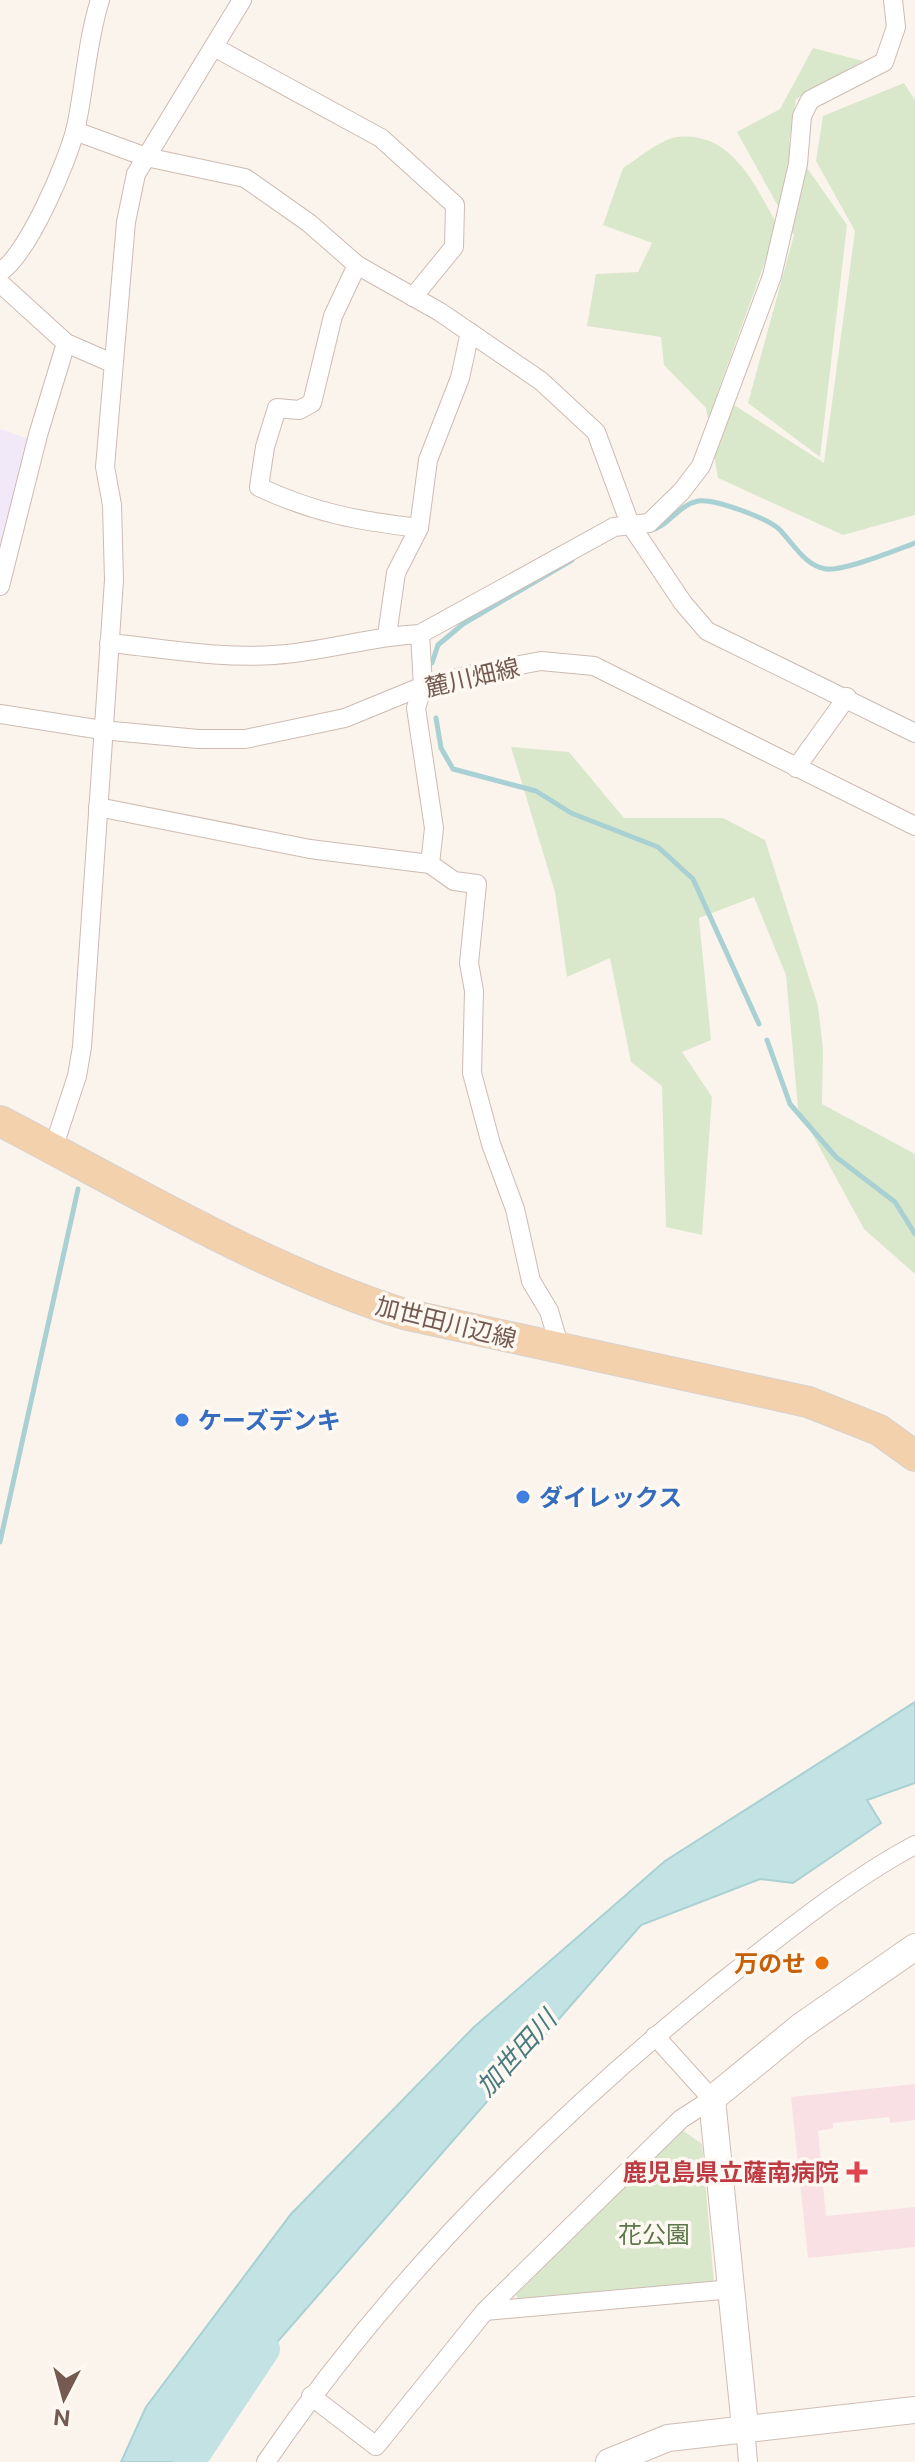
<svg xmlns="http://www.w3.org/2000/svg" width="915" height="2462" font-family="'Public Sans','Noto Sans JP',sans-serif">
	<rect width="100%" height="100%" fill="#fbf4ec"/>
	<path fill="#f1e8f8" d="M 0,429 L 29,439 L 0,554 Z"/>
	<path fill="#f8e0e5" d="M 915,2084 L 915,2120 L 890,2123 L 889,2117 L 833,2123 L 833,2128 L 818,2131 L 826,2216 L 915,2207 L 915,2247 L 808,2258 L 791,2097 Z"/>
	<g fill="#d9e8cb">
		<path d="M 813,48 L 863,61 L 796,99 L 789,142 L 847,225 L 820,457 L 748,403 L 794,235 L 737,132 L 780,109 Z"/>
		<path d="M 904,83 L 915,100 L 915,515 L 843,535 L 718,478 L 706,408 L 664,365 L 661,337 L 587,326 L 596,274 L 638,272 L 652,243 L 603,225 L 623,168 C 637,159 661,139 677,137 C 733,131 755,186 778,226 L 717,394 L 824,463 L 855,231 L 816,161 L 823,116 Z"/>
		<path d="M 511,747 L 569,752 L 624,818 L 723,818 L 765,840 L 818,1006 L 823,1049 L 822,1104 L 915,1154 L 915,1274 L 864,1229 L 798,1108 L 786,975 L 754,897 L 699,918 L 711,1040 L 682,1052 L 712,1097 L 702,1235 L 666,1227 L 662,1086 L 631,1062 L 610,958 L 567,977 L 555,892 Z"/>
		<path d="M 682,2130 L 702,2144 L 714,2283 L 519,2301 L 516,2295 Z"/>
	</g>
	<path fill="#c2e2e3" stroke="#a9d1d4" stroke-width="2" d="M 915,1702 L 915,1783 L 867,1800 L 881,1823 L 793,1883 L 760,1879 L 641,1925 L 238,2387 L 196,2462 L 121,2462 L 146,2407 L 291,2214 L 474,2027 L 665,1861 Z"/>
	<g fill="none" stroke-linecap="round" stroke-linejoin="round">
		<g stroke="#a9d1d4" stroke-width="5">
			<path d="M 651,530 C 668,527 678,505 698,501 C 714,498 766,518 779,529 C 793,543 805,566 826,569 C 845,571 896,550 915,543"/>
			<path d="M 432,663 L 438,645 L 463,624 L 572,560"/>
			<path d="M 436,718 L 441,748 L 453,769 L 536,791 L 571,813 L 658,847 L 693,879 L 759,1024"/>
			<path d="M 767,1040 L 790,1104 L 836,1157 L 895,1202 L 915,1234"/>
			<path d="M 0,1542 L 78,1189"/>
		</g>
		<path stroke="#c2e2e3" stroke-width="32" d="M 189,2462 L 264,2349"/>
		<defs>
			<g id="street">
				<path d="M 214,47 L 381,138 L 455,205 L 454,247 L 413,297"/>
				<path d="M 75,131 L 146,157 L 245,178 L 309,223 L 357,265 L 440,312 L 541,381 L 596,432 L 630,524 L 683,603 L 707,631 L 915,733"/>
				<path d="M 357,265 L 333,316 L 312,403 L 299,410 L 277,408 L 265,447 L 259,487 C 314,513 359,521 419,528"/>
				<path d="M 0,272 C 28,254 68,161 76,127 C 85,85 87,41 100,0"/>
				<path d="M 0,283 L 66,343 L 112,363"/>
				<path d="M 0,586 L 38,435 L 66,343"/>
				<path d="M 420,634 L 423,686 L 416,708 L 434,828 L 430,864 L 454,881 L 477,884 L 469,963 L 474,991 L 472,1073 L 491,1144 L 515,1209 L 531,1281 L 549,1311 L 560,1348"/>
				<path d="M 387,635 L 396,573 L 419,528 L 428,460 L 460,378 L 470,332"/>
				<path d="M 109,643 C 163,648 220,659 274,655 C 324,652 371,636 420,634 L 614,527 L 649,523 L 681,492 L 701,466 L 772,276 L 798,164 L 802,116 L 810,100 L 884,62 L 896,27 L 893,0"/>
				<path d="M 0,714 L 102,730 L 198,739 L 245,739 L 345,718 L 423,686 L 487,671 L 541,661 L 594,666 L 915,826"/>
				<path d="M 796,768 L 847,697"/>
				<path d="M 98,807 L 310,849 L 430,864"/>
				<path d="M 53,1149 L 77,1076 L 82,1047 L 114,580 L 112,505 L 105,467 L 126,222 L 136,174 L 242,0"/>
				<path d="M 485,2311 L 733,2289"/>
				<path d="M 311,2396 L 376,2446 L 485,2311 L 681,2119 L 712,2099 L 655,2036"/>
				<path d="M 745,2427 L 748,2462"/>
				<path d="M 266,2462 C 390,2280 547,2123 718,1985 C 777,1938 849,1880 915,1845"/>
			</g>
			<g id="secondary">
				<path d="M 745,2427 L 712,2099 L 800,2027 L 915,1947"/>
				<path d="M 609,2462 L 668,2438 L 915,2410"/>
			</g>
			<path id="primary" d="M 0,1121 C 133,1190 261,1268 404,1314 L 808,1402 L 879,1430 L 915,1456"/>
		</defs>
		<use href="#street" stroke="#cdbbb2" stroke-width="20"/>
		<use href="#secondary" stroke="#d1bdb3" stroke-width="28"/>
		<use href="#primary" stroke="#d8d1ce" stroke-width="32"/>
		<use href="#street" stroke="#fff" stroke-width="18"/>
		<use href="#secondary" stroke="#fff" stroke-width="26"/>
		<use href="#primary" stroke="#f2d1ac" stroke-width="30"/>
	</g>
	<g fill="#3f7fe0" stroke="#fef8f2" stroke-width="3">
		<circle cx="182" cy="1420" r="8"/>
		<circle cx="523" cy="1497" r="8"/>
	</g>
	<circle fill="#e8710a" stroke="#fef8f2" stroke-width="3" cx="822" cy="1963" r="8"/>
	<path fill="#e0444e" stroke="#fef8f2" stroke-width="3" d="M853 2160h8v8h8v8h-8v8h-8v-8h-8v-8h8z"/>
	<g text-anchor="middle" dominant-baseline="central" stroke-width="7" stroke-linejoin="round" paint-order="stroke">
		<g font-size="24" fill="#745a51" stroke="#fef8f2">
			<text transform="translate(472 677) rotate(-13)">麓川畑線</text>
			<text transform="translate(446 1322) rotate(14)">加世田川辺線</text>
		</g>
		<g font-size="24" font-weight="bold" fill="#366cbe" stroke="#fef8f2" text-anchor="start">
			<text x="198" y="1420">ケーズデンキ</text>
			<text x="539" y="1497">ダイレックス</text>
		</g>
		<g font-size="24" font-weight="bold" fill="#c56008" stroke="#fef8f2" text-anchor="end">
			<text x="806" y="1963">万のせ</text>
		</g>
		<g font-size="24" font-weight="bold" fill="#be3a42" stroke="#fef8f2" text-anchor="end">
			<text x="839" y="2172">鹿児島県立薩南病院</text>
		</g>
		<g font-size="24" fill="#5c784a" stroke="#fef8f2">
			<text x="654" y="2234">花公園</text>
		</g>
		<g font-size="26" font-style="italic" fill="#497b7e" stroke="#fef8f2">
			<text transform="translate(516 2053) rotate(-48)">加世田川</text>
		</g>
	</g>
	<g transform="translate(64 2398) rotate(186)" stroke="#fef8f2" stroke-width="6" paint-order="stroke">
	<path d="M0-6L14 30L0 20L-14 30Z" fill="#745a51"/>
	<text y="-12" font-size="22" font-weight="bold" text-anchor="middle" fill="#745a51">N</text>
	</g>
</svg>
